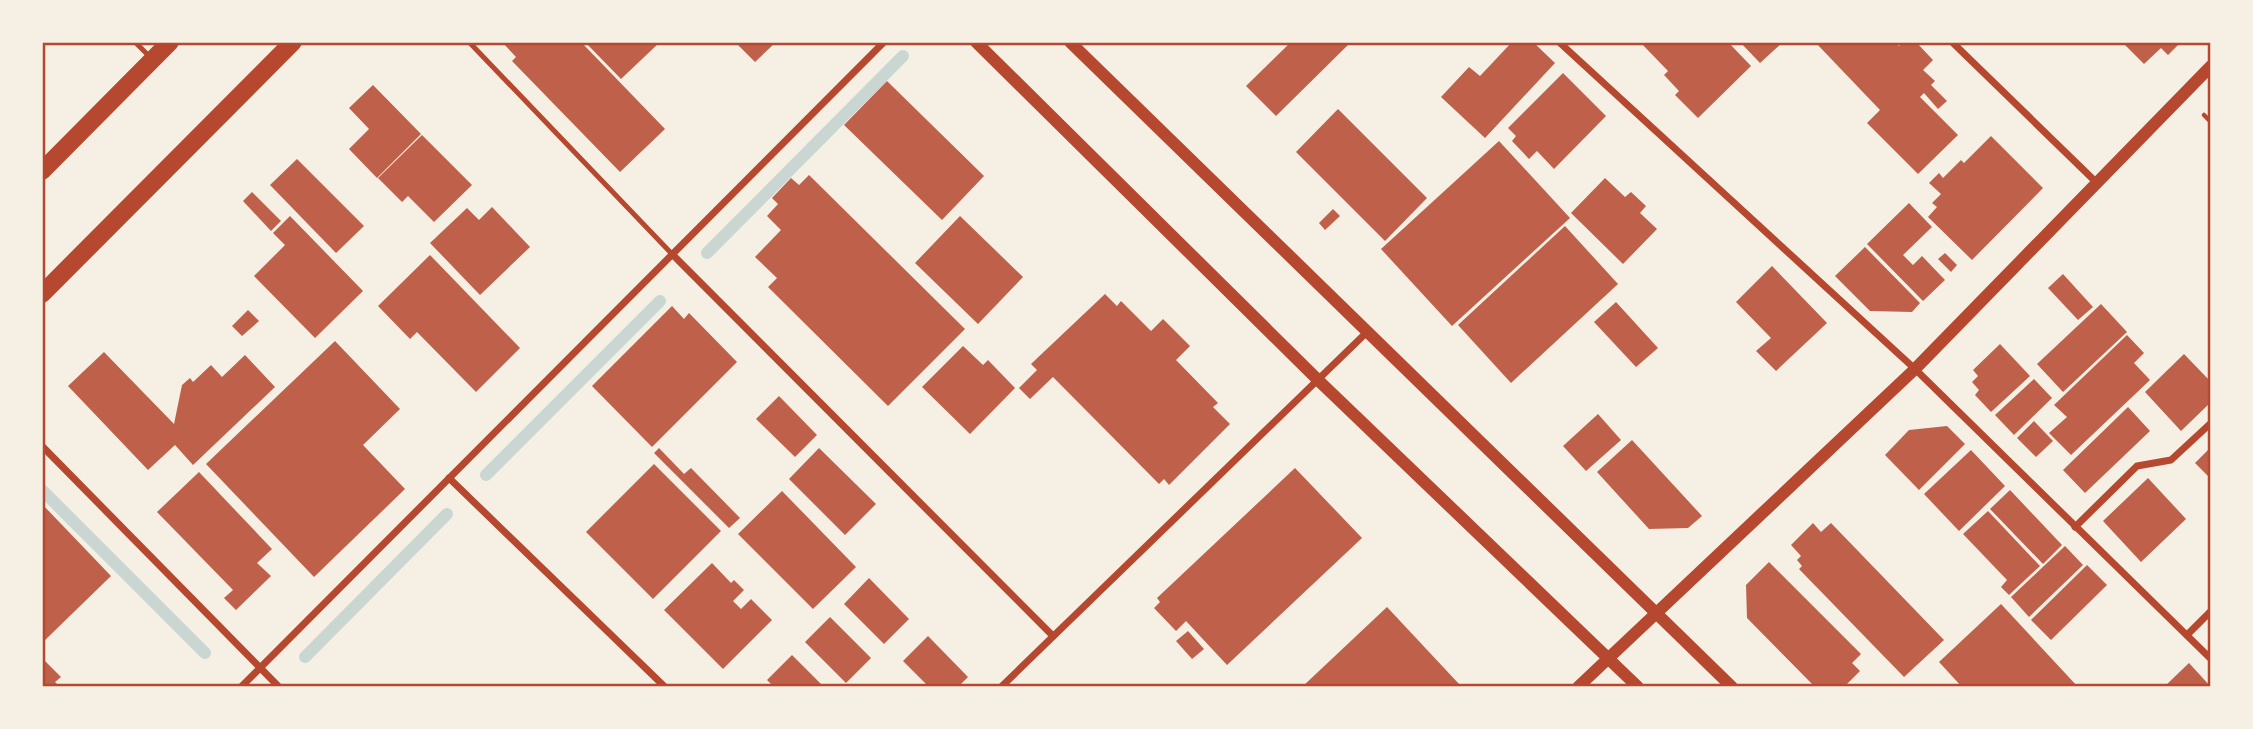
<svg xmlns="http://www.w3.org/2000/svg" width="2253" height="729" font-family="Figtree,sans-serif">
	<rect width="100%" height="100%" fill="#f6efe4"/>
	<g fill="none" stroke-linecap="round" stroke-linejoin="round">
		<g stroke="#c9d6d2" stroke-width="12">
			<path d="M 707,253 L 903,56"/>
			<path d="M 486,475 L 660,301"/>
			<path d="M 42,490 L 205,653"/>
			<path d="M 305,657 L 447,514"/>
		</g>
	</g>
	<g fill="#bf614a">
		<path d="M 502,42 L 581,42 L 665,129 L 620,172 L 512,61 L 516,57 Z"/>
		<path d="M 585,42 L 660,42 L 621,79 Z"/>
		<path d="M 735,42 L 776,42 L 755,62 Z"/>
		<path d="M 1291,42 L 1351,42 L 1276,116 L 1246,86 Z"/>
		<path d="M 1512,42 L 1533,42 L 1555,63 L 1485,138 L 1441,97 L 1469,67 L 1480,76 Z"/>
		<path d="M 1640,42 L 1728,42 L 1751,66 L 1698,118 L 1675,95 L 1679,91 L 1664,75 L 1668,71 Z"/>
		<path d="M 1740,42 L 1783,42 L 1760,63 Z"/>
		<path d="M 1815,42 L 1895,42 L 1899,46 L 1903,42 L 1916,42 L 1933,60 L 1923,70 L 1935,81 L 1931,85 L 1947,101 L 1938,109 L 1924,93 L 1920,97 L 1958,135 L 1918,174 L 1867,123 L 1880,110 Z"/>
		<path d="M 2122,42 L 2181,42 L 2168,55 L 2161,48 L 2144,64 Z"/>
		<path d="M 1563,73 L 1606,116 L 1554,169 L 1537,151 L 1529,159 L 1512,141 L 1516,136 L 1508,128 Z"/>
		<path d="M 887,81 L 984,176 L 942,220 L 844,125 Z"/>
		<path d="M 373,85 L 421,134 L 377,178 L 349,149 L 369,129 L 349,108 Z"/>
		<path d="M 1338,109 L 1427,198 L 1385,241 L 1296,152 Z"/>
		<path d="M 422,135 L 472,185 L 434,222 L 408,196 L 402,202 L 378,178 Z"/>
		<path d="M 1991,136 L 2043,188 L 1972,260 L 1928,217 L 1937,207 L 1932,203 L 1941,194 L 1929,183 L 1939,173 L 1943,178 L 1961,160 L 1964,163 Z"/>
		<path d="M 1499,141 L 1570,218 L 1452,326 L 1381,249 Z"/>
		<path d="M 297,159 L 364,226 L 336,253 L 270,185 Z"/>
		<path d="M 809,175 L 965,329 L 888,406 L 768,287 L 777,278 L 755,257 L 781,230 L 767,216 L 778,204 L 772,198 L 791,178 L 799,185 Z"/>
		<path d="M 1605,178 L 1625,197 L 1631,192 L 1646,206 L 1640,213 L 1657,229 L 1623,264 L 1571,213 Z"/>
		<path d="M 252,192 L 281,221 L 271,231 L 243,201 Z"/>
		<path d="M 1909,203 L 1932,227 L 1903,255 L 1913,265 L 1922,256 L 1945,280 L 1923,301 L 1867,244 Z"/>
		<path d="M 492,207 L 530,247 L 480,295 L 430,243 L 467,208 L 479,220 Z"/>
		<path d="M 1333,209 L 1340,216 L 1325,230 L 1319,223 Z"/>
		<path d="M 290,216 L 363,291 L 315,338 L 254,276 L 285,245 L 273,233 Z"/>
		<path d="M 960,216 L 1023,277 L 978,324 L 915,263 Z"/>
		<path d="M 1565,226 L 1618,284 L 1511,383 L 1458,325 Z"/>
		<path d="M 1865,247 L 1920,303 L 1912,312 L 1870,311 L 1835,276 Z"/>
		<path d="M 1945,253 L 1957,265 L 1951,272 L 1938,259 Z"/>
		<path d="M 430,255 L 520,348 L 476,392 L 417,332 L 410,339 L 378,306 Z"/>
		<path d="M 1772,266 L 1827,323 L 1776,371 L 1756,351 L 1771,338 L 1736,302 Z"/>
		<path d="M 2063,274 L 2093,307 L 2078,320 L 2048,288 Z"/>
		<path d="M 1105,294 L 1117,306 L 1121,301 L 1151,331 L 1163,319 L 1190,346 L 1176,360 L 1218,403 L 1213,407 L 1230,424 L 1169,485 L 1164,479 L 1159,484 L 1053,377 L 1030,399 L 1019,388 L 1037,370 L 1031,364 Z"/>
		<path d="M 1616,302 L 1658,348 L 1636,367 L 1594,322 Z"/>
		<path d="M 2101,304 L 2127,332 L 2063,392 L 2037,364 Z"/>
		<path d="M 672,306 L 684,319 L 689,313 L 737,362 L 652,447 L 592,386 Z"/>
		<path d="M 248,310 L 259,321 L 242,336 L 232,326 Z"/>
		<path d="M 2127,335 L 2144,353 L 2134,363 L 2150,380 L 2071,455 L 2049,433 L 2067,417 L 2054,405 Z"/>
		<path d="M 335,341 L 400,409 L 363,445 L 405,489 L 314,577 L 206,464 Z"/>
		<path d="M 2000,344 L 2030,376 L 1991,412 L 1975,395 L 1979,390 L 1972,382 L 1978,376 L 1973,370 Z"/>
		<path d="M 963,346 L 983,365 L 988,360 L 1015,388 L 970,434 L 922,387 Z"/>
		<path d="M 104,352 L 174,424 L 182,385 L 190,378 L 193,382 L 211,365 L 222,377 L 245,355 L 275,387 L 193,465 L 175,445 L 148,470 L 68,386 Z"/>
		<path d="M 2184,354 L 2211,382 L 2211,402 L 2181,431 L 2145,392 Z"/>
		<path d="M 2034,379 L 2052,398 L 2014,435 L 1995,415 Z"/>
		<path d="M 779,396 L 817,435 L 795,457 L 756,419 Z"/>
		<path d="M 2128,407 L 2150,431 L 2085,493 L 2063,470 Z"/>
		<path d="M 1598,414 L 1621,440 L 1586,471 L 1563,446 Z"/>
		<path d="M 2034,421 L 2053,441 L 2036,457 L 2017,438 Z"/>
		<path d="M 1947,426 L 1965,444 L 1919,490 L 1885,455 L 1909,430 Z"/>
		<path d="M 1632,440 L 1702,516 L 1688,528 L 1649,529 L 1597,472 Z"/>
		<path d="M 2211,447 L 2211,479 L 2195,463 Z"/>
		<path d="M 659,448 L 684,474 L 691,468 L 740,518 L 729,528 L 654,453 Z"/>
		<path d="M 819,448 L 876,504 L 845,535 L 789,479 Z"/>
		<path d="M 1971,450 L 2005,486 L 1959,531 L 1924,494 Z"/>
		<path d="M 654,464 L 721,531 L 653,599 L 586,532 Z"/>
		<path d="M 1295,468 L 1362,538 L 1227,665 L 1186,621 L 1176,631 L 1154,608 L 1160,602 L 1157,598 Z"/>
		<path d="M 199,472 L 272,549 L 257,563 L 271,576 L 236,610 L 224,598 L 233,590 L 157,512 Z"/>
		<path d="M 2148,478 L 2186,519 L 2141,562 L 2103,521 Z"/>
		<path d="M 2010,490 L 2062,545 L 2043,564 L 1990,509 Z"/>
		<path d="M 782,491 L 856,567 L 813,609 L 738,534 Z"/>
		<path d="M 42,504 L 111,576 L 42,643 Z"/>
		<path d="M 1988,511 L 2040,566 L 2009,595 L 2001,587 L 2007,580 L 1963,534 Z"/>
		<path d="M 1813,523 L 1821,532 L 1831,523 L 1944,640 L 1904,677 L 1799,569 L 1802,566 L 1797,560 L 1801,556 L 1791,545 Z"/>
		<path d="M 2065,546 L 2083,565 L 2029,617 L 2011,597 Z"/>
		<path d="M 1769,562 L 1861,654 L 1852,663 L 1860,671 L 1844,687 L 1831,684 L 1828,687 L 1815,687 L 1747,618 L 1746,585 Z"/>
		<path d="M 712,563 L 731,583 L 734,580 L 744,590 L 733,601 L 741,609 L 751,599 L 772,620 L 723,669 L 664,610 Z"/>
		<path d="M 2087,565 L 2107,585 L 2051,640 L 2031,620 Z"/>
		<path d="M 869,578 L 909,619 L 884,644 L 844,604 Z"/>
		<path d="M 2001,604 L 2078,687 L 1962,687 L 1939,662 Z"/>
		<path d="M 1387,607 L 1459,684 L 1456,687 L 1302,687 Z"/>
		<path d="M 830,617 L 871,658 L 846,683 L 805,642 Z"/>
		<path d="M 1188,631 L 1204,649 L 1192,659 L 1176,641 Z"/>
		<path d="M 928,636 L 968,677 L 958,687 L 929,687 L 903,661 Z"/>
		<path d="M 792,655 L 824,687 L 774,687 L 767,680 Z"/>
		<path d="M 42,658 L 61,677 L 55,682 L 60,687 L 42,687 Z"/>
		<path d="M 2189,663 L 2211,687 L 2164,687 Z"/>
	</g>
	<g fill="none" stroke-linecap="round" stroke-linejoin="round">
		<path stroke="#b5482f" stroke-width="4.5" d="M 2204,115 L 2211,122"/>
		<g stroke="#b5482f" stroke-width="5">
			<path d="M 135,42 L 150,57"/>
			<path d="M 469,42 L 672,254"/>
		</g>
		<g stroke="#b5482f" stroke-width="7">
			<path d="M 1559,42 L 1915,369 L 2211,659"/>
			<path d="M 1952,42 L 2097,183"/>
			<path d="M 672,254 L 1053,636"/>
			<path d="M 42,446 L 279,687"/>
			<path d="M 449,478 L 665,687"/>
			<path d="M 2075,527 L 2137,466 L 2171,460 L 2211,423"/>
			<path d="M 2187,635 L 2211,611"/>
			<path d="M 241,687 L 884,42"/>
			<path d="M 1001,687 L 1366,333"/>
		</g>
		<g stroke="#b5482f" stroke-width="12">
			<path d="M 976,42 L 1318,380 L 1638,687"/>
			<path d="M 1070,42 L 1732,687"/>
			<path d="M 1578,687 L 1915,369 L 2211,66"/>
		</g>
		<g stroke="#b5482f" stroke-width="18">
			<path d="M 42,171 L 170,42"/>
			<path d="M 42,294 L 293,42"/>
		</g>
	</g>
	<rect width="2253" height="729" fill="none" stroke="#f6efe4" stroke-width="88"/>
	<rect x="44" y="44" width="2165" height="641" fill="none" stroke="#b5482f" stroke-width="2.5"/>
</svg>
